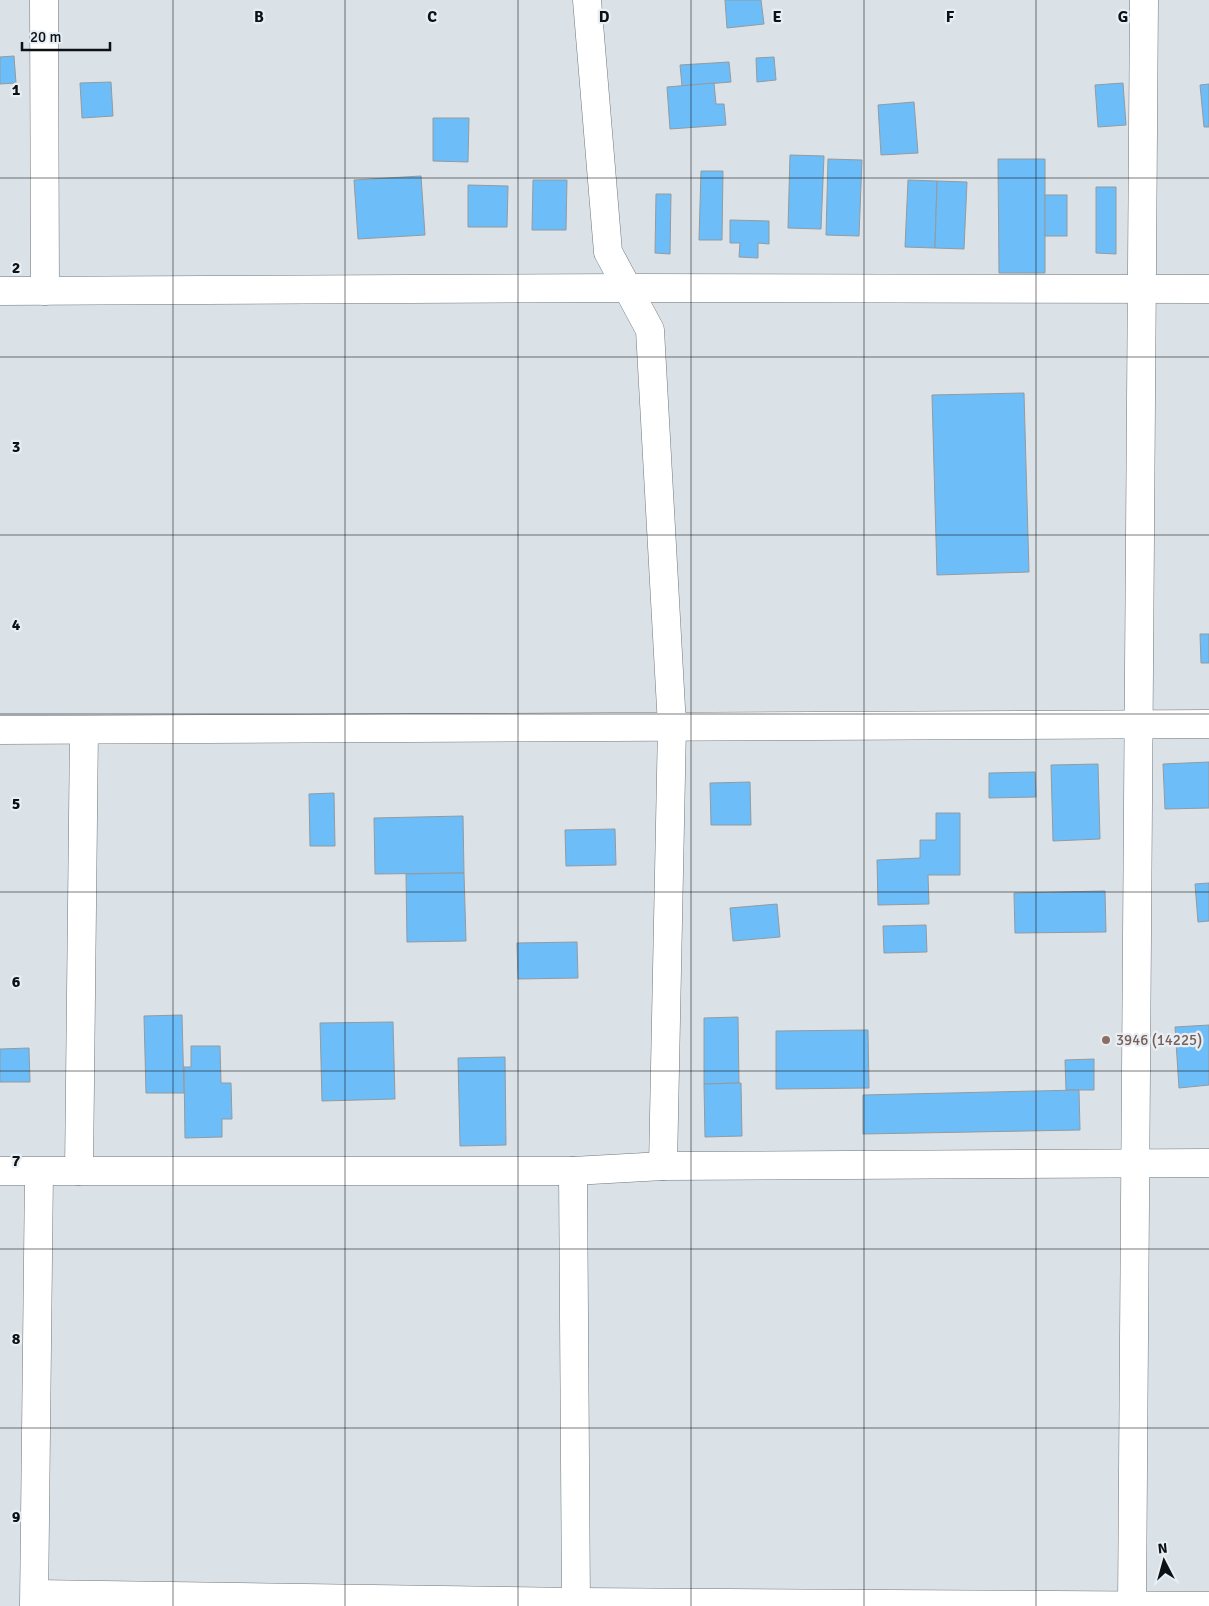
<svg xmlns="http://www.w3.org/2000/svg" width="1209" height="1606" font-family="Signika,sans-serif">
	<rect width="100%" height="100%" fill="#dae1e7"/>
	<g fill="#6cbdf8" stroke="#949ba0">
		<path d="M 725,0 L 761,0 L 764,24 L 727,28 Z"/>
		<path d="M 14,56 L 16,83 L 0,84 L 0,57 Z"/>
		<path d="M 774,57 L 776,80 L 757,82 L 756,58 Z"/>
		<path d="M 729,62 L 731,82 L 682,86 L 680,65 Z"/>
		<path d="M 111,82 L 113,116 L 82,118 L 80,83 Z"/>
		<path d="M 714,83 L 716,104 L 724,104 L 726,125 L 670,129 L 667,87 Z"/>
		<path d="M 1123,83 L 1126,125 L 1098,127 L 1095,85 Z"/>
		<path d="M 1209,84 L 1209,127 L 1204,127 L 1200,85 Z"/>
		<path d="M 914,102 L 918,153 L 881,155 L 878,105 Z"/>
		<path d="M 433,118 L 469,118 L 468,162 L 433,161 Z"/>
		<path d="M 790,155 L 824,156 L 821,229 L 788,228 Z"/>
		<path d="M 828,159 L 862,160 L 859,236 L 826,235 Z"/>
		<path d="M 998,159 L 1045,159 L 1045,273 L 999,273 Z"/>
		<path d="M 701,171 L 723,171 L 722,240 L 699,240 Z"/>
		<path d="M 421,176 L 425,235 L 358,239 L 354,180 Z"/>
		<path d="M 533,180 L 567,180 L 566,230 L 532,230 Z"/>
		<path d="M 908,180 L 937,181 L 935,248 L 905,247 Z"/>
		<path d="M 937,181 L 967,182 L 964,249 L 935,248 Z"/>
		<path d="M 468,185 L 508,186 L 507,227 L 468,227 Z"/>
		<path d="M 1096,187 L 1116,187 L 1116,254 L 1096,253 Z"/>
		<path d="M 656,194 L 671,194 L 670,254 L 655,253 Z"/>
		<rect x="1045" y="195" width="22" height="41"/>
		<path d="M 730,220 L 769,221 L 769,244 L 758,243 L 758,258 L 739,257 L 740,243 L 730,243 Z"/>
		<path d="M 1024,393 L 1029,572 L 937,575 L 932,395 Z"/>
		<path d="M 1200,634 L 1209,634 L 1209,663 L 1201,663 Z"/>
		<path d="M 1209,762 L 1209,808 L 1165,809 L 1163,764 Z"/>
		<path d="M 1098,764 L 1100,839 L 1053,841 L 1051,765 Z"/>
		<path d="M 1035,772 L 1036,797 L 989,798 L 989,773 Z"/>
		<path d="M 750,782 L 751,825 L 711,825 L 710,783 Z"/>
		<path d="M 334,793 L 335,846 L 310,846 L 309,794 Z"/>
		<path d="M 936,813 L 960,813 L 960,875 L 928,875 L 929,904 L 878,905 L 877,860 L 920,858 L 920,840 L 936,840 Z"/>
		<path d="M 463,816 L 464,873 L 375,874 L 374,818 Z"/>
		<path d="M 615,829 L 616,865 L 566,866 L 565,830 Z"/>
		<path d="M 464,873 L 466,941 L 407,942 L 406,874 Z"/>
		<path d="M 1209,883 L 1209,921 L 1198,922 L 1195,884 Z"/>
		<path d="M 1105,891 L 1106,932 L 1015,933 L 1014,893 Z"/>
		<path d="M 777,904 L 780,937 L 733,941 L 730,908 Z"/>
		<path d="M 926,925 L 927,952 L 884,953 L 883,926 Z"/>
		<path d="M 577,942 L 578,978 L 518,979 L 517,943 Z"/>
		<path d="M 182,1015 L 184,1093 L 146,1093 L 144,1016 Z"/>
		<path d="M 738,1017 L 739,1083 L 704,1084 L 704,1018 Z"/>
		<path d="M 393,1022 L 395,1099 L 322,1101 L 320,1023 Z"/>
		<path d="M 1209,1025 L 1209,1085 L 1179,1088 L 1175,1027 Z"/>
		<path d="M 868,1030 L 869,1088 L 776,1089 L 776,1031 Z"/>
		<path d="M 191,1046 L 220,1046 L 221,1083 L 231,1083 L 232,1119 L 222,1119 L 222,1137 L 185,1138 L 184,1067 L 191,1067 Z"/>
		<path d="M 29,1048 L 30,1082 L 0,1082 L 0,1049 Z"/>
		<path d="M 505,1057 L 506,1145 L 460,1146 L 458,1058 Z"/>
		<path d="M 1094,1059 L 1094,1090 L 1066,1090 L 1065,1060 Z"/>
		<path d="M 741,1083 L 742,1136 L 705,1137 L 704,1084 Z"/>
		<path d="M 1079,1090 L 1080,1130 L 863,1134 L 863,1095 Z"/>
	</g>
	<g fill="none" stroke-linecap="round" stroke-linejoin="round">
		<defs>
			<g id="street">
				<path d="M 44,0 L 45,291"/>
				<path d="M 587,0 L 608,252 L 650,330 L 672,726 L 663,1166"/>
				<path d="M 0,291 L 629,288 L 1209,289"/>
				<path d="M 0,730 L 1209,724"/>
				<path d="M 0,1171 L 573,1171 L 663,1166 L 1209,1163"/>
				<path d="M 79,1171 L 84,730"/>
				<path d="M 573,1171 L 576,1606"/>
				<path d="M 35,1594 L 576,1602 L 1209,1606"/>
				<path d="M 34,1606 L 39,1172"/>
				<path d="M 1132,1606 L 1144,0"/>
			</g>
		</defs>
		<use href="#street" stroke="#70777c" stroke-width="29"/>
		<use href="#street" stroke="#fff" stroke-width="28"/>
	</g>
	<path fill="none" stroke="#0e1113" stroke-width="1" stroke-opacity="0.55" d="M 173,0 L 173,1606M 345,0 L 345,1606M 518,0 L 518,1606M 691,0 L 691,1606M 864,0 L 864,1606M 1036,0 L 1036,1606M 0,178 L 1209,178M 0,357 L 1209,357M 0,535 L 1209,535M 0,714 L 1209,714M 0,892 L 1209,892M 0,1071 L 1209,1071M 0,1249 L 1209,1249M 0,1428 L 1209,1428"/>
	<circle fill="#8d6e63" stroke="#e7eef4" stroke-width="2" cx="1106" cy="1040" r="5"/>
	<g text-anchor="middle" dominant-baseline="central" stroke-width="4.5" stroke-linejoin="round" paint-order="stroke">
		<g font-size="15" fill="#785e54" stroke="#e7eef4" text-anchor="start">
			<text x="1116" y="1040">3946 (14225)</text>
		</g>
	</g>
	<g font-size="16" text-anchor="middle" font-weight="bold" fill="#0e1113" stroke="#e7eef4" stroke-width="4.5" stroke-linejoin="round" paint-order="stroke">
		<text x="259" y="22">B</text>
		<text x="432" y="22">C</text>
		<text x="604" y="22">D</text>
		<text x="777" y="22">E</text>
		<text x="950" y="22">F</text>
		<text x="1123" y="22">G</text>
		<text x="16" y="95">1</text>
		<text x="16" y="273">2</text>
		<text x="16" y="452">3</text>
		<text x="16" y="630">4</text>
		<text x="16" y="809">5</text>
		<text x="16" y="987">6</text>
		<text x="16" y="1166">7</text>
		<text x="16" y="1344">8</text>
		<text x="16" y="1522">9</text>
	</g>
	<g transform="translate(1164 1561) rotate(354)" stroke="#e7eef4" stroke-width="4" paint-order="stroke">
	<path d="M0-4L9 19L0 12L-9 19Z" fill="#0e1113"/>
	<text y="-8" font-size="14" font-weight="bold" text-anchor="middle" fill="#0e1113">N</text>
	</g>
	<path d="M22 42v8h88v-8" fill="none" stroke="#0e1113" stroke-width="2.5"/>
	<text x="30" y="42" font-size="15" fill="#0e1113" stroke="#e7eef4" stroke-width="4" paint-order="stroke">20 m</text>
</svg>
